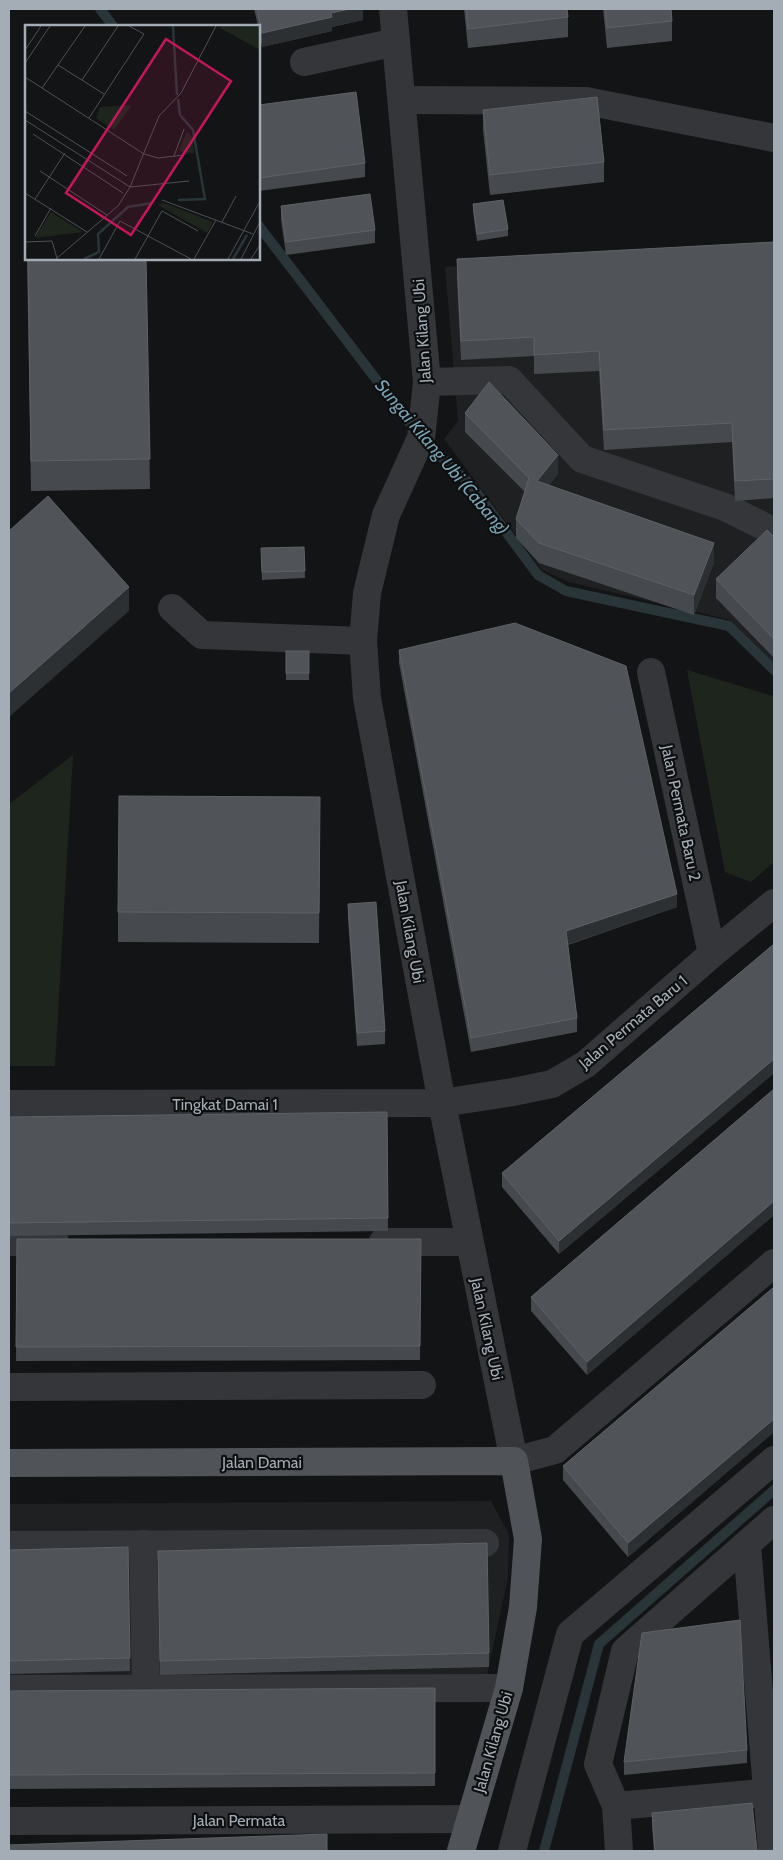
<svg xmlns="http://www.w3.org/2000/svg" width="783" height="1860" font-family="Cabin,sans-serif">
	<rect width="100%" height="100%" fill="#131415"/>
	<g fill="#1f2022">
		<path d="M 774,243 L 774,664 L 730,620 L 569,582 L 542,570 L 444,439 L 458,421 L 445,267 Z"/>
		<path d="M 491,1501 L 509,1534 L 508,1577 L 486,1680 L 9,1678 L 9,1504 Z"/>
	</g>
	<g fill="#1e251d">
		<path d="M 687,670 L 773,696 L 774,698 L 774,862 L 751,882 L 725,872 Z"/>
		<path d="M 73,755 L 55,1066 L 9,1066 L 9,804 Z"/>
	</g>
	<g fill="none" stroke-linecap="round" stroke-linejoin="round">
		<g stroke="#293539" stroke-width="10">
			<path d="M 100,9 L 113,26"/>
			<path d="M 259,226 L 421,438 L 472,486 L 538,575 L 566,591 L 729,626 L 774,670"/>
			<path d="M 544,1851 L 599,1644 L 774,1490"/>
		</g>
		<g stroke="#34363a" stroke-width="28">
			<path d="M 393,9 L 427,382 L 421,438 L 386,515 L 367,593 L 363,641 L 367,698 L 442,1103 L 514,1461 L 555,1450 L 774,1263"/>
			<path d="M 304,62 L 396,42"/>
			<path d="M 402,100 L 586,101 L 774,138"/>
			<path d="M 427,382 L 509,380 L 582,459 L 725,507 L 765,527 L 774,535"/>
			<path d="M 172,608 L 202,635 L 363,641"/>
			<path d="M 651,672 L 712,954"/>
			<path d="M 9,1104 L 442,1103 L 513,1092 L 552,1084 L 586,1064 L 712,954 L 774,903"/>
			<path d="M 9,1242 L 55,1242"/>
			<path d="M 383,1242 L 469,1242"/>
			<path d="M 9,1387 L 422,1385"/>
			<path d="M 143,1544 L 146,1688"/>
			<path d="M 9,1545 L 485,1543"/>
			<path d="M 747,1545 L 772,1851"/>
			<path d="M 9,1689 L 509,1688"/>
			<path d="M 616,1806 L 774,1792"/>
			<path d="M 9,1821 L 470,1819"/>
			<path d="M 512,1851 L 570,1634 L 774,1460"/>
			<path d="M 619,1851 L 616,1806 L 598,1764 L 625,1651 L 774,1520"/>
		</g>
		<path stroke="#505459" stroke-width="28" d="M 9,1463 L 514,1461 L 528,1539 L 523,1607 L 509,1688 L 461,1851"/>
	</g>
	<g fill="#46494d">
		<path d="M 254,9 L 363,9 L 363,20 L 332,27 L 332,31 L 262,47 L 259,32 L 259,26 L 258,26 Z"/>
		<path d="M 464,9 L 567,9 L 568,17 L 568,37 L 468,48 Z"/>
		<path d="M 603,9 L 671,9 L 672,21 L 672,41 L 607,48 Z"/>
		<path d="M 259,105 L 365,163 L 365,177 L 259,191 Z"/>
		<path d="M 483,110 L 604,162 L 604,182 L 490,195 L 483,130 Z"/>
		<path d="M 473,204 L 508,229 L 508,236 L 477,241 L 473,211 Z"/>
		<path d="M 281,206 L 375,230 L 375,243 L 286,255 L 281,220 Z"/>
		<path d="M 774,242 L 774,498 L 735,501 L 732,442 L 604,450 L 599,371 L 534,374 L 534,356 L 461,360 L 457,279 L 457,259 Z"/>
		<path d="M 27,259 L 146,259 L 150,489 L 31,491 Z"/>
		<path d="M 465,413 L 558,474 L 549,485 L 714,562 L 694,615 L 539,563 L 516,538 L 516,519 L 525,492 L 465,432 Z"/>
		<path d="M 774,537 L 774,658 L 716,598 L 716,579 Z"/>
		<path d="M 304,547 L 305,578 L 262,580 L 261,548 Z"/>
		<path d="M 399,650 L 677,907 L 568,945 L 577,1018 L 577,1032 L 471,1052 L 399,663 Z"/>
		<rect x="286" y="651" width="23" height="29"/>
		<path d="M 320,827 L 319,943 L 118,942 L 118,912 Z"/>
		<path d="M 348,904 L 385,1031 L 385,1044 L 357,1046 L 348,918 Z"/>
		<path d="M 774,944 L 774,1073 L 559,1254 L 502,1187 L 502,1173 Z"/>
		<path d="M 774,1089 L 774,1215 L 587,1375 L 531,1311 L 531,1297 Z"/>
		<path d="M 387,1112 L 388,1231 L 9,1236 L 9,1117 Z"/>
		<path d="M 17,1239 L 421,1239 L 420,1360 L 16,1361 Z"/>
		<path d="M 774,1287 L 774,1432 L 628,1557 L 563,1480 L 563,1466 Z"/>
		<path d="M 128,1547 L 130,1671 L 9,1674 L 9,1550 Z"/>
		<path d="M 158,1551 L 489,1653 L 489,1667 L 160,1675 Z"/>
		<path d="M 435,1688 L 435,1786 L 9,1789 L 9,1691 Z"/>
		<path d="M 747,1750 L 747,1763 L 624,1775 L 624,1762 Z"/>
		<path d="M 652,1813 L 757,1851 L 654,1851 L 652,1826 Z"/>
	</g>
	<g fill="#2d3032">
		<path d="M 350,9 L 363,9 L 363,20 L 332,27 L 332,31 L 262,47 L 262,33 L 331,13 Z"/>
		<path d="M 558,455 L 558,474 L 537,500 L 537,481 Z"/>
		<path d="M 714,543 L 714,562 L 694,615 L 694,595 Z"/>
		<path d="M 129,587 L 129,611 L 9,717 L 9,693 Z"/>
		<path d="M 677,894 L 677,907 L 566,945 L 566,931 Z"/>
		<path d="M 774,1059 L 774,1073 L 559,1254 L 559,1241 Z"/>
		<path d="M 774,1201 L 774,1215 L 587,1375 L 587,1362 Z"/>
		<path d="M 774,1419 L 774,1432 L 628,1557 L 628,1543 Z"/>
	</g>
	<g fill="#505458" stroke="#5d6267">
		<path d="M 257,9 L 350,9 L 331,13 L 332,17 L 262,33 Z"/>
		<path d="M 466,9 L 567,9 L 568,17 L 468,29 Z"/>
		<path d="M 605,9 L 671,9 L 672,21 L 607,28 Z"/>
		<path d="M 356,92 L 365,163 L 259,178 L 259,105 Z"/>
		<path d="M 597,97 L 604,162 L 490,175 L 483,110 Z"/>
		<path d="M 370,194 L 375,230 L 286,242 L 281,206 Z"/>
		<path d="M 503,200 L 508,229 L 477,234 L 473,204 Z"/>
		<path d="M 774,242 L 774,479 L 735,481 L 732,423 L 604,430 L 599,351 L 534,355 L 534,337 L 461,341 L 457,259 Z"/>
		<path d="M 28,259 L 146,259 L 150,459 L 31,461 Z"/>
		<path d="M 489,382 L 558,455 L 537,481 L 714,543 L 694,595 L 539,543 L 516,519 L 529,478 L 465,413 Z"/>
		<path d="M 48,496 L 129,587 L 9,693 L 9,531 Z"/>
		<path d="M 767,530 L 774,537 L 774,639 L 716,579 Z"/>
		<path d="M 304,547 L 305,571 L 262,572 L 261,548 Z"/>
		<path d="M 515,623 L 626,666 L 677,894 L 566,931 L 577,1018 L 471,1038 L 399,650 Z"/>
		<rect x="286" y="651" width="23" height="22"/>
		<path d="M 119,796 L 320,797 L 319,913 L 118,912 Z"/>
		<path d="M 376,902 L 385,1031 L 357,1033 L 348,904 Z"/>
		<path d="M 774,944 L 774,1059 L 559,1241 L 502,1173 Z"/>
		<path d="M 774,1089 L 774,1201 L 587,1362 L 531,1297 Z"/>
		<path d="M 387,1112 L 388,1218 L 9,1223 L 9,1117 Z"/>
		<path d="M 17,1239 L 421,1239 L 420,1346 L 16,1347 Z"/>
		<path d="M 774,1287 L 774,1419 L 628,1543 L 563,1466 Z"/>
		<path d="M 487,1543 L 489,1653 L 160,1661 L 158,1551 Z"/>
		<path d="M 128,1547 L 130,1658 L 9,1661 L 9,1550 Z"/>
		<path d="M 740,1620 L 747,1750 L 624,1762 L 642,1633 Z"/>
		<path d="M 435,1688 L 435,1773 L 9,1775 L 9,1691 Z"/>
		<path d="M 752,1803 L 757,1851 L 655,1851 L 652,1813 Z"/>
		<path d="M 327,1834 L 327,1851 L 9,1851 L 9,1845 Z"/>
	</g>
	<g text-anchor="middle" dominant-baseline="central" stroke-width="4.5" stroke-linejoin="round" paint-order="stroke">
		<g font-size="16" fill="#a4adb6" stroke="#0e0f10">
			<text transform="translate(422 331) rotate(-94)">Jalan Kilang Ubi</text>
			<text transform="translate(681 813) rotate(78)">Jalan Permata Baru 2</text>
			<text transform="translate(410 932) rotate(80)">Jalan Kilang Ubi</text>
			<text transform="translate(633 1022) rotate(-40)">Jalan Permata Baru 1</text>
			<text x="225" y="1104">Tingkat Damai 1</text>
			<text transform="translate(487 1329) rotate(78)">Jalan Kilang Ubi</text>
			<text x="262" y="1462">Jalan Damai</text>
			<text transform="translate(493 1742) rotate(-74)">Jalan Kilang Ubi</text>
			<text x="239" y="1820">Jalan Permata</text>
		</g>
		<g font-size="18" font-style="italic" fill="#7aa4b3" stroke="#0e0f10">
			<text transform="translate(442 457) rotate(50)">Sungai Kilang Ubi (Cabang)</text>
		</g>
	</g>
	<g transform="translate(25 25)">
		<rect width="235" height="235" fill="#131415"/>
		<path d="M 197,1 L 235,1 L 235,25 L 195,3 ZM 107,80 L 89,105 L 71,93 L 75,82 ZM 162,106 L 168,113 L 169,128 L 161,129 L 154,125 ZM 139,178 L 188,197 L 182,208 L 133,180 ZM 26,187 L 58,207 L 10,213 Z" fill="#1e251d"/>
		<path fill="none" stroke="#293539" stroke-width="2.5" d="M 148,1 L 152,70M 153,74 L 155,90 L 168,105 L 180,174 L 153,175M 59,234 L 74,227 L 73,209 L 103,182 L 127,178M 208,234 L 222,210"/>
		<path fill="none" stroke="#4d5155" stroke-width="1" d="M 0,25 L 16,1M 0,38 L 25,1M 33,40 L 79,69M 0,52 L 119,129 L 133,133 L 159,130M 57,55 L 93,1M 17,63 L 60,1M 0,86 L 102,151M 64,93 L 119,9 L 104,1M 0,95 L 105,162 L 93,181 L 31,234M 8,109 L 98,168M 149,131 L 159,104M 15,146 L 82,190M 164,156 L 105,162 L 134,91 L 156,68 L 191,1M 0,168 L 62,207M 10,174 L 40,128M 137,175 L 228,209M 197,197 L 211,171M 10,211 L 26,183M 0,217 L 27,216 L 32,233M 74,234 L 95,196 L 166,234M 110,234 L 137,186 L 173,206M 169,234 L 191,195M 203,234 L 234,178M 216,234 L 235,197M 226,234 L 235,220"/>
		<path fill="#c2185b" fill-opacity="0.15" stroke="#c2185b" stroke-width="2.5" d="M 141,14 L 206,56 L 106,210 L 41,168 Z"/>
		<rect width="235" height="235" fill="none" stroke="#a4adb6" stroke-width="2.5"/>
	</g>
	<rect width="783" height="1860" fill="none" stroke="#a4adb6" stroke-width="20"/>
</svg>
